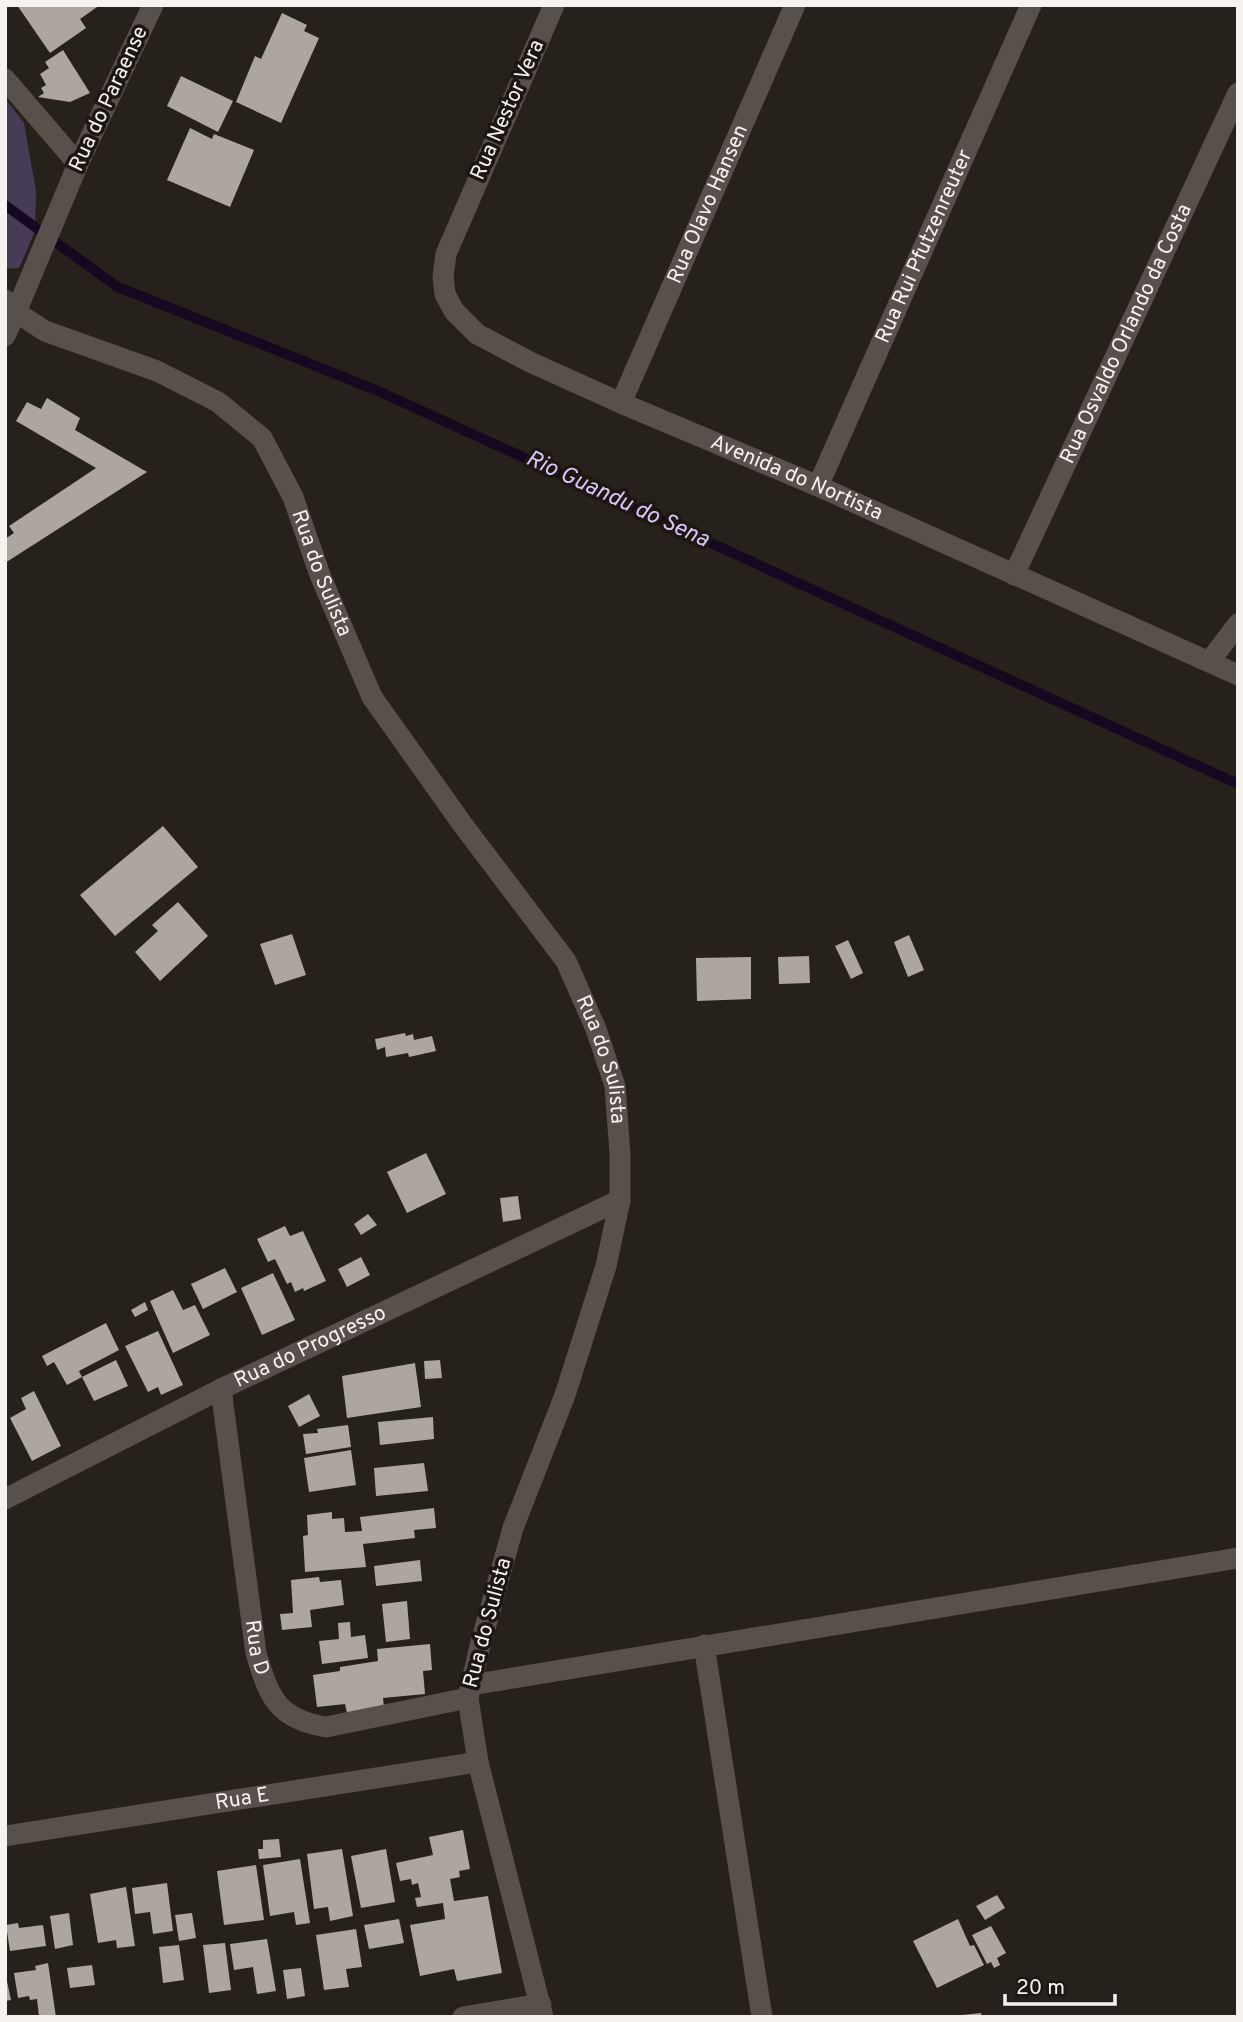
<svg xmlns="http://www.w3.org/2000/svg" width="1243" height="2022" font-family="Overpass,sans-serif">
	<rect width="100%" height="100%" fill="#27211b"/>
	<path fill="#473c56" d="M 5,98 L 24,123 L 36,191 L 35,231 L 19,268 L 5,269 Z"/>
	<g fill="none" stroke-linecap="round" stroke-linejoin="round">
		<path stroke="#140920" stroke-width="10" d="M 5,205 L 116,286 L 376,390 L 1238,784"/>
	</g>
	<g fill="#aea69e">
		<path d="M 17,5 L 100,5 L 80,19 L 86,28 L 50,53 Z"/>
		<path d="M 282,13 L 307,25 L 304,31 L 319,38 L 281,123 L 236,102 L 255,56 L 261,59 Z"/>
		<path d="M 63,50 L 90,93 L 70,102 L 38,97 L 44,93 L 41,88 L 46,85 L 40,74 L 49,68 L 45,62 Z"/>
		<path d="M 181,76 L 233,101 L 218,132 L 167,106 Z"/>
		<path d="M 190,128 L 212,139 L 214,134 L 254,150 L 230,207 L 167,180 Z"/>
		<path d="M 47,398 L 80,418 L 75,430 L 147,472 L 5,563 L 5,539 L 14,533 L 9,526 L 96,468 L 16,421 L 27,402 L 41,409 Z"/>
		<path d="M 163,826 L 198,867 L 115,936 L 80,895 Z"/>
		<path d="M 178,902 L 208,936 L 160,981 L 135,952 L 158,931 L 152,925 Z"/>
		<path d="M 292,934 L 306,975 L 275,985 L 260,944 Z"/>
		<path d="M 909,935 L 924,970 L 908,977 L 894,942 Z"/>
		<path d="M 848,940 L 863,973 L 851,979 L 835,946 Z"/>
		<path d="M 809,956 L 810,983 L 779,984 L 778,957 Z"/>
		<path d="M 751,957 L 751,999 L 697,1001 L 696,958 Z"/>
		<path d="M 405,1033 L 406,1036 L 413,1034 L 414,1040 L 432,1036 L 436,1051 L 409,1057 L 408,1053 L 386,1057 L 385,1047 L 377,1050 L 375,1039 Z"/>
		<path d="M 426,1153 L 446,1194 L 407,1213 L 387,1172 Z"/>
		<path d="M 518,1196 L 521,1219 L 503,1222 L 500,1198 Z"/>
		<path d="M 368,1214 L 377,1225 L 361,1235 L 354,1224 Z"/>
		<path d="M 285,1226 L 290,1236 L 303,1231 L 326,1281 L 304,1291 L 303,1288 L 295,1292 L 291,1282 L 287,1284 L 275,1259 L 268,1262 L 257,1239 Z"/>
		<path d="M 361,1257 L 370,1275 L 347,1287 L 338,1269 Z"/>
		<path d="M 225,1268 L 237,1292 L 203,1309 L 191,1284 Z"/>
		<path d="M 273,1273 L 295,1320 L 262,1335 L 241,1288 Z"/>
		<path d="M 173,1290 L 183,1310 L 195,1305 L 210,1335 L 173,1353 L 150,1301 Z"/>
		<path d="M 145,1302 L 148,1310 L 135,1317 L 131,1310 Z"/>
		<path d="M 106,1323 L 119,1350 L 79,1371 L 82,1377 L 67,1385 L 54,1362 L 47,1366 L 42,1356 Z"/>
		<path d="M 158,1331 L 183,1385 L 161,1395 L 158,1387 L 148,1392 L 125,1346 Z"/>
		<path d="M 116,1360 L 128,1386 L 94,1401 L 82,1377 Z"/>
		<path d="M 440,1360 L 442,1378 L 425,1379 L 424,1361 Z"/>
		<path d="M 415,1363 L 421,1407 L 347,1418 L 342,1376 Z"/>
		<path d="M 34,1391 L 61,1446 L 32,1461 L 10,1418 L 26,1409 L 21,1398 Z"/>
		<path d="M 309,1394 L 320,1416 L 299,1427 L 288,1406 Z"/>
		<path d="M 433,1417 L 434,1439 L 380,1445 L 378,1422 Z"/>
		<path d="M 348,1425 L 351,1447 L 306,1454 L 303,1434 L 318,1433 L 317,1429 Z"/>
		<path d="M 351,1450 L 356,1485 L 309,1492 L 304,1458 Z"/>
		<path d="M 424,1463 L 428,1491 L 376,1496 L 374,1468 Z"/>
		<path d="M 434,1508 L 436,1528 L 414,1530 L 415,1538 L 363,1544 L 366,1567 L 305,1572 L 303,1536 L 308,1535 L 307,1515 L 332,1512 L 332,1519 L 344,1518 L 345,1532 L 362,1531 L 360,1517 Z"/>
		<path d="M 420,1560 L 422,1581 L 376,1586 L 374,1566 Z"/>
		<path d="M 319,1577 L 320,1582 L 341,1580 L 344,1605 L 310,1610 L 312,1627 L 282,1630 L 280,1614 L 293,1613 L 291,1580 Z"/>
		<path d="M 407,1601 L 410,1639 L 386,1642 L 382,1604 Z"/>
		<path d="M 350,1622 L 351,1637 L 365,1635 L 368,1658 L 322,1664 L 319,1641 L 339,1639 L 338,1623 Z"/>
		<path d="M 430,1644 L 432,1670 L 423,1671 L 425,1694 L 383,1698 L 384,1708 L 347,1713 L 345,1704 L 317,1707 L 313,1675 L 340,1671 L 340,1667 L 378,1661 L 377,1649 Z"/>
		<path d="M 463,1830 L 470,1869 L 459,1871 L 460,1877 L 450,1879 L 454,1901 L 488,1896 L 502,1973 L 457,1981 L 454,1969 L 420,1976 L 410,1925 L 445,1919 L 443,1903 L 417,1907 L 415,1898 L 421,1897 L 418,1883 L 412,1885 L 411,1879 L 400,1881 L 396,1863 L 433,1855 L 429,1837 Z"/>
		<path d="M 279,1839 L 281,1857 L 259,1859 L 258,1849 L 263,1849 L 263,1840 Z"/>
		<path d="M 342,1849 L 353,1916 L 330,1921 L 328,1907 L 314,1909 L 307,1854 Z"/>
		<path d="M 386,1849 L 395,1902 L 361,1908 L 351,1856 Z"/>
		<path d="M 300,1859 L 310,1923 L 296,1925 L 294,1912 L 270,1916 L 263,1865 Z"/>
		<path d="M 256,1865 L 264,1920 L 224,1925 L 217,1871 Z"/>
		<path d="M 167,1883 L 173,1931 L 153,1934 L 150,1912 L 135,1914 L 132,1888 Z"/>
		<path d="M 126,1887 L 135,1946 L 117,1948 L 116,1940 L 98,1943 L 90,1894 Z"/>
		<path d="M 997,1895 L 1005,1908 L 985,1920 L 976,1906 Z"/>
		<path d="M 69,1913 L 73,1945 L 55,1949 L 50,1916 Z"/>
		<path d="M 192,1913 L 196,1938 L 179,1941 L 175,1915 Z"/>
		<path d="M 399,1919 L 404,1943 L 369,1949 L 364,1925 Z"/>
		<path d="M 958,1919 L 970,1946 L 974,1945 L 984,1965 L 937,1988 L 913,1941 Z"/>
		<path d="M 18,1923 L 19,1928 L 43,1925 L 46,1946 L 10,1951 L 6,1925 Z"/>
		<path d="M 991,1926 L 1006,1953 L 997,1958 L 1000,1965 L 994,1968 L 991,1962 L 987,1964 L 972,1935 Z"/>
		<path d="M 356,1929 L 362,1967 L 346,1969 L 349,1987 L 324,1990 L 316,1935 Z"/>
		<path d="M 267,1939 L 276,1991 L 257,1994 L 253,1967 L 234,1970 L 230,1944 Z"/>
		<path d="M 225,1943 L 231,1990 L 209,1993 L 203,1945 Z"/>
		<path d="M 179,1945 L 184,1980 L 163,1983 L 159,1947 Z"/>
		<path d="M 48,1963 L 56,2017 L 39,2017 L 37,1999 L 30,2000 L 29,1996 L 18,1998 L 14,1973 L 36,1970 L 35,1966 Z"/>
		<path d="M 92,1965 L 95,1985 L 70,1988 L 67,1968 Z"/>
		<path d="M 301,1968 L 305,1996 L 287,1999 L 283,1970 Z"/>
		<path d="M 5,1972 L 11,2000 L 5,2001 Z"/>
		<path d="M 981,2013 L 982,2017 L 962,2017 L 962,2015 Z"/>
	</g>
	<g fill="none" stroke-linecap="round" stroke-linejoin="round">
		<g stroke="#58504a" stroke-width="21">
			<path id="s1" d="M 554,5 L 446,254 L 443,277 L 445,294 L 454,311 L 477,334 L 530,362 L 621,403 L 818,486 L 1238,675"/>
			<path d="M 5,79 L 78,164"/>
			<path d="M 5,300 L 16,312 L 5,336"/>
			<path id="s2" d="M 621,403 L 795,5"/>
			<path id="s3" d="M 818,486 L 1031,5"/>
			<path id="s4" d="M 1014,575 L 1238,93"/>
			<path d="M 1209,662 L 1238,624"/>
			<path id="s5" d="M 221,1389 L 256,1653 C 269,1697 277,1719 326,1727 L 468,1698"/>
			<path id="s6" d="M 5,1499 L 221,1389 L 620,1200"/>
			<path d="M 704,1645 L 762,2017"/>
			<path d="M 471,1685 L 1238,1558"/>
			<path id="s7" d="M 5,1836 L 478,1762"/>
			<path d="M 463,2017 L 541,2004"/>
		</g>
		<path stroke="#58504a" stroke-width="21" id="s8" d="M 153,5 L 78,164 L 16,312 L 45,331 L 157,371 L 218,402 L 262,438 L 293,497 L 320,575 L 372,697 L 463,825 L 566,961 L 596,1029 L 615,1086 L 620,1154 L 620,1200 L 606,1266 L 565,1395 L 513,1528 L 480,1646 L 468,1698 L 478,1762 L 543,2017"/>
	</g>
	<g text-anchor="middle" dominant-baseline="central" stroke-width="7" stroke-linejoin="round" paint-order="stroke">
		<g font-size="21" fill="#f6f2ee" stroke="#1d1712">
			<text transform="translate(109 99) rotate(-65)">Rua do Paraense</text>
			<text transform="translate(508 110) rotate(-66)">Rua Nestor Vera</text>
			<text stroke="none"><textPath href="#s2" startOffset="217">Rua Olavo Hansen</textPath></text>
			<text stroke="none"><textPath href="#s3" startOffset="262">Rua Rui Pfutzenreuter</textPath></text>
			<text stroke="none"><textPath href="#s4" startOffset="266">Rua Osvaldo Orlando da Costa</textPath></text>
			<text stroke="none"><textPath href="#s1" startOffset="714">Avenida do Nortista</textPath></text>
			<text stroke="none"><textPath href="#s8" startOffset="763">Rua do Sulista</textPath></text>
			<text stroke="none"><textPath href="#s8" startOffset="1330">Rua do Sulista</textPath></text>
			<text stroke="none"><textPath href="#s6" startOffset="341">Rua do Progresso</textPath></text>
			<text transform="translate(488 1623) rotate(-75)">Rua do Sulista</text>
			<text stroke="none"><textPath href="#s5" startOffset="261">Rua D</textPath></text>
			<text stroke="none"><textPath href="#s7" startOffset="240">Rua E</textPath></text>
		</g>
		<g font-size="23" font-style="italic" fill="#ddc5fc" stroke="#1d1712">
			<text transform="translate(617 500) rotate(25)">Rio Guandu do Sena</text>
		</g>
	</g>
	<rect width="1243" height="2022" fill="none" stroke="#f6f2ee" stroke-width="14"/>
	<path d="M1005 1994v10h110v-10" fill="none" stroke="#f6f2ee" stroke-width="3.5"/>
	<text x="1016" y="1994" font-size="21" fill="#f6f2ee" stroke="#1d1712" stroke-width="5" paint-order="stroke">20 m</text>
</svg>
